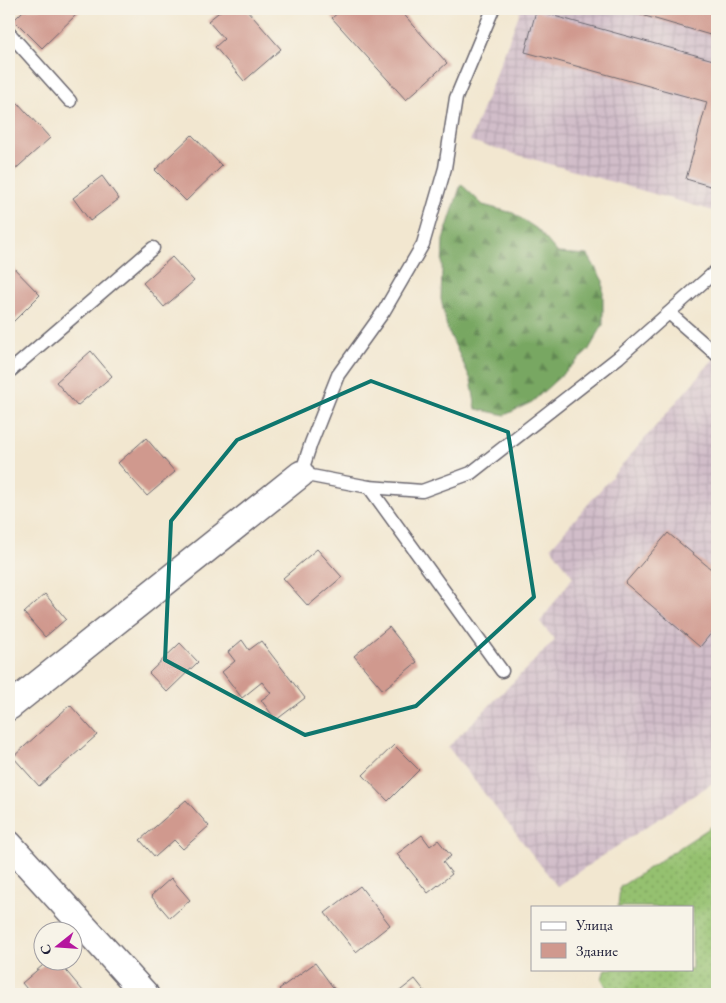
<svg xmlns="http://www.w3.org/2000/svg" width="726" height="1003" font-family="'EB Garamond',serif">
	<defs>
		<pattern id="industrial-grid" width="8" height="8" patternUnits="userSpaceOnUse" patternTransform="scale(1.25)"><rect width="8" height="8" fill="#d1bdc9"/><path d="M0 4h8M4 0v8" fill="none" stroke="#b3a2ae"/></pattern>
		<pattern id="grass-dots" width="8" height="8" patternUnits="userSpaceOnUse" patternTransform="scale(1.25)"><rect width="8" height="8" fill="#95c16f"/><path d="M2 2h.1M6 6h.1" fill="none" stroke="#799c5c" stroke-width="1.8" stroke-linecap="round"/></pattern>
		<pattern id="forest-firs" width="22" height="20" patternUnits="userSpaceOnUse" patternTransform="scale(1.25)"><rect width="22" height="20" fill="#78a762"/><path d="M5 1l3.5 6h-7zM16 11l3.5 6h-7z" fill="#628852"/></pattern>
	</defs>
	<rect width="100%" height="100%" fill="#f7f3e8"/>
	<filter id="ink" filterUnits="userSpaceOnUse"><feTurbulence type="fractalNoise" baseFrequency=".02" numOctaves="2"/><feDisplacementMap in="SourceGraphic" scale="10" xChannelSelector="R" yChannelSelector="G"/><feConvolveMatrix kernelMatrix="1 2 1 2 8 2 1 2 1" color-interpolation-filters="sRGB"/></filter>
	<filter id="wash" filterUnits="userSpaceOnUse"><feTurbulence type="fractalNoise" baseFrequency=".0096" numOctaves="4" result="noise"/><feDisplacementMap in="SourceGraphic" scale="20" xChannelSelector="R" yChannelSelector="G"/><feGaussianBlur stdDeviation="1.12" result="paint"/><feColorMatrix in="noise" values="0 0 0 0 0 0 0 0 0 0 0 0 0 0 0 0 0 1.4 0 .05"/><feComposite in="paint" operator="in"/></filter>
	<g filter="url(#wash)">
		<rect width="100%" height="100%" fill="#f2e7d0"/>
		<g fill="url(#industrial-grid)">
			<path d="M 521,9 L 717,9 L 717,212 L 470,141 Z"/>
			<path d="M 717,355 L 717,780 L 557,886 L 448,747 L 555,640 L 540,622 L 573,577 L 551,547 Z"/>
		</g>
		<path fill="url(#grass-dots)" stroke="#5c7255" d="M 717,823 L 717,994 L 610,994 L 602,979 L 605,969 L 692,969 L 692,907 L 618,907 L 620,887 Z"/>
		<path fill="url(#forest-firs)" stroke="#4d644e" d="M 461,184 L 483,205 L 513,213 L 537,229 L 558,253 L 588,255 L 603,281 L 603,325 L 588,351 L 532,402 L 505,415 L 476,409 L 471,380 L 447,328 L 441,299 L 443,240 Z"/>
		<g id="blocks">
			<g fill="#d0998e">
				<path d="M 25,9 L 78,9 L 80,11 L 42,48 L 14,20 Z"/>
				<path d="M 223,9 L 246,9 L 281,49 L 244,81 L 215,47 L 224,39 L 208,21 Z"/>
				<path d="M 342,9 L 399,9 L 447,63 L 406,100 L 332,18 Z"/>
				<path d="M 621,9 L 717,9 L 717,37 Z"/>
				<path d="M 536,11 L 717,61 L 717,188 L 686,179 L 707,102 L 525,52 Z"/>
				<path d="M 17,102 L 50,138 L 10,174 L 9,110 Z"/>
				<path d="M 192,135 L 222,166 L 186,201 L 155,170 Z"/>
				<path d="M 102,176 L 119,199 L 90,221 L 73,198 Z"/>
				<path d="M 172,257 L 194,281 L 164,307 L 143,283 Z"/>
				<path d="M 9,263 L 40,295 L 13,322 L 9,318 Z"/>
				<path d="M 91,351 L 112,376 L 77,406 L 56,382 Z"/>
				<path d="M 146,438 L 175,472 L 147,496 L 118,463 Z"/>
				<path d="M 668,533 L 717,574 L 717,626 L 700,647 L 625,583 Z"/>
				<path d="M 317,549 L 342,577 L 308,606 L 283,578 Z"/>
				<path d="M 45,594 L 66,619 L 45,637 L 24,613 Z"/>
				<path d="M 389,627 L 417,662 L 383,690 L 354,656 Z"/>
				<path d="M 242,640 L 249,650 L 261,641 L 305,698 L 276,720 L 261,700 L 271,693 L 262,682 L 242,698 L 222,672 L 235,661 L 228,652 Z"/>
				<path d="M 180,643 L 198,662 L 167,692 L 149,673 Z"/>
				<path d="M 70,705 L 97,735 L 39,786 L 13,757 Z"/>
				<path d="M 394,745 L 419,770 L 388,801 L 363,775 Z"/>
				<path d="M 186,800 L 209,826 L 183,849 L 174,840 L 155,857 L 140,840 Z"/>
				<path d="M 422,835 L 430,846 L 438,840 L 451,856 L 443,862 L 452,874 L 428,893 L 397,854 Z"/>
				<path d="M 171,878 L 190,900 L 170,918 L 151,896 Z"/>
				<path d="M 360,886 L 390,925 L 356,952 L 325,913 Z"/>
				<path d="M 49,960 L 57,960 L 83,991 L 79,994 L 31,994 L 22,983 Z"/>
				<path d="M 315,963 L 338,994 L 283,994 L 279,989 Z"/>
				<path d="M 415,979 L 427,994 L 396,994 Z"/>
			</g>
		</g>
	</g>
	<g filter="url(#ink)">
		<use href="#blocks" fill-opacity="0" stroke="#6b676f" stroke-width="1"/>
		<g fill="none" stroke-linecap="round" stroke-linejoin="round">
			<defs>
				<g id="lane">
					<path d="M 493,9 L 456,98 L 445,168 L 423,244 L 384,311 L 338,375 L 311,443 L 301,474 L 369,487 L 422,491 L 471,473 L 619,357 L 717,270"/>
					<path d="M 9,33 L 70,101"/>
					<path d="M 669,313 L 717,355"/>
					<path d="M 9,372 L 153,248"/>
					<path d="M 369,487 L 502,671"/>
				</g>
				<g id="street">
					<path d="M 9,707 L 301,474"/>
					<path d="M 9,844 L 145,994"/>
				</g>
			</defs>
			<use href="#lane" stroke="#6b676f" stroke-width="15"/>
			<use href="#street" stroke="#6b676f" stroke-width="29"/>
			<use href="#lane" stroke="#fff" stroke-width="12"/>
			<use href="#street" stroke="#fff" stroke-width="26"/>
		</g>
	</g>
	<path fill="none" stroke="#0f766e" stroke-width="4" stroke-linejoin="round" d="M 371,381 L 508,432 L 534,597 L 416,706 L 305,735 L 165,660 L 171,521 L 237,440 Z"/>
	<rect width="726" height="1003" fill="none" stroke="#f7f3e8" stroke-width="30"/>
	<rect x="531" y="906" width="162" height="65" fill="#f7f3e8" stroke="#a29fa3"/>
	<rect x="541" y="922" width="25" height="8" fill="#ffffff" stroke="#a29fa3"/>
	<text x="576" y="930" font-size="15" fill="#22223b">Улица</text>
	<rect x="541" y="943" width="25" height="15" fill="#d0998e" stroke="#a29fa3"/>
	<text x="576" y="956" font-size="15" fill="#22223b">Здание</text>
	<g transform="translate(58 946) rotate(253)"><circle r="24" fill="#f7f3e8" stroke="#a29fa3"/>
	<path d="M0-4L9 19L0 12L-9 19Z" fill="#b5179e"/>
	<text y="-8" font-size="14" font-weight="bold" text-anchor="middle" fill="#22223b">С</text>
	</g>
</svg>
